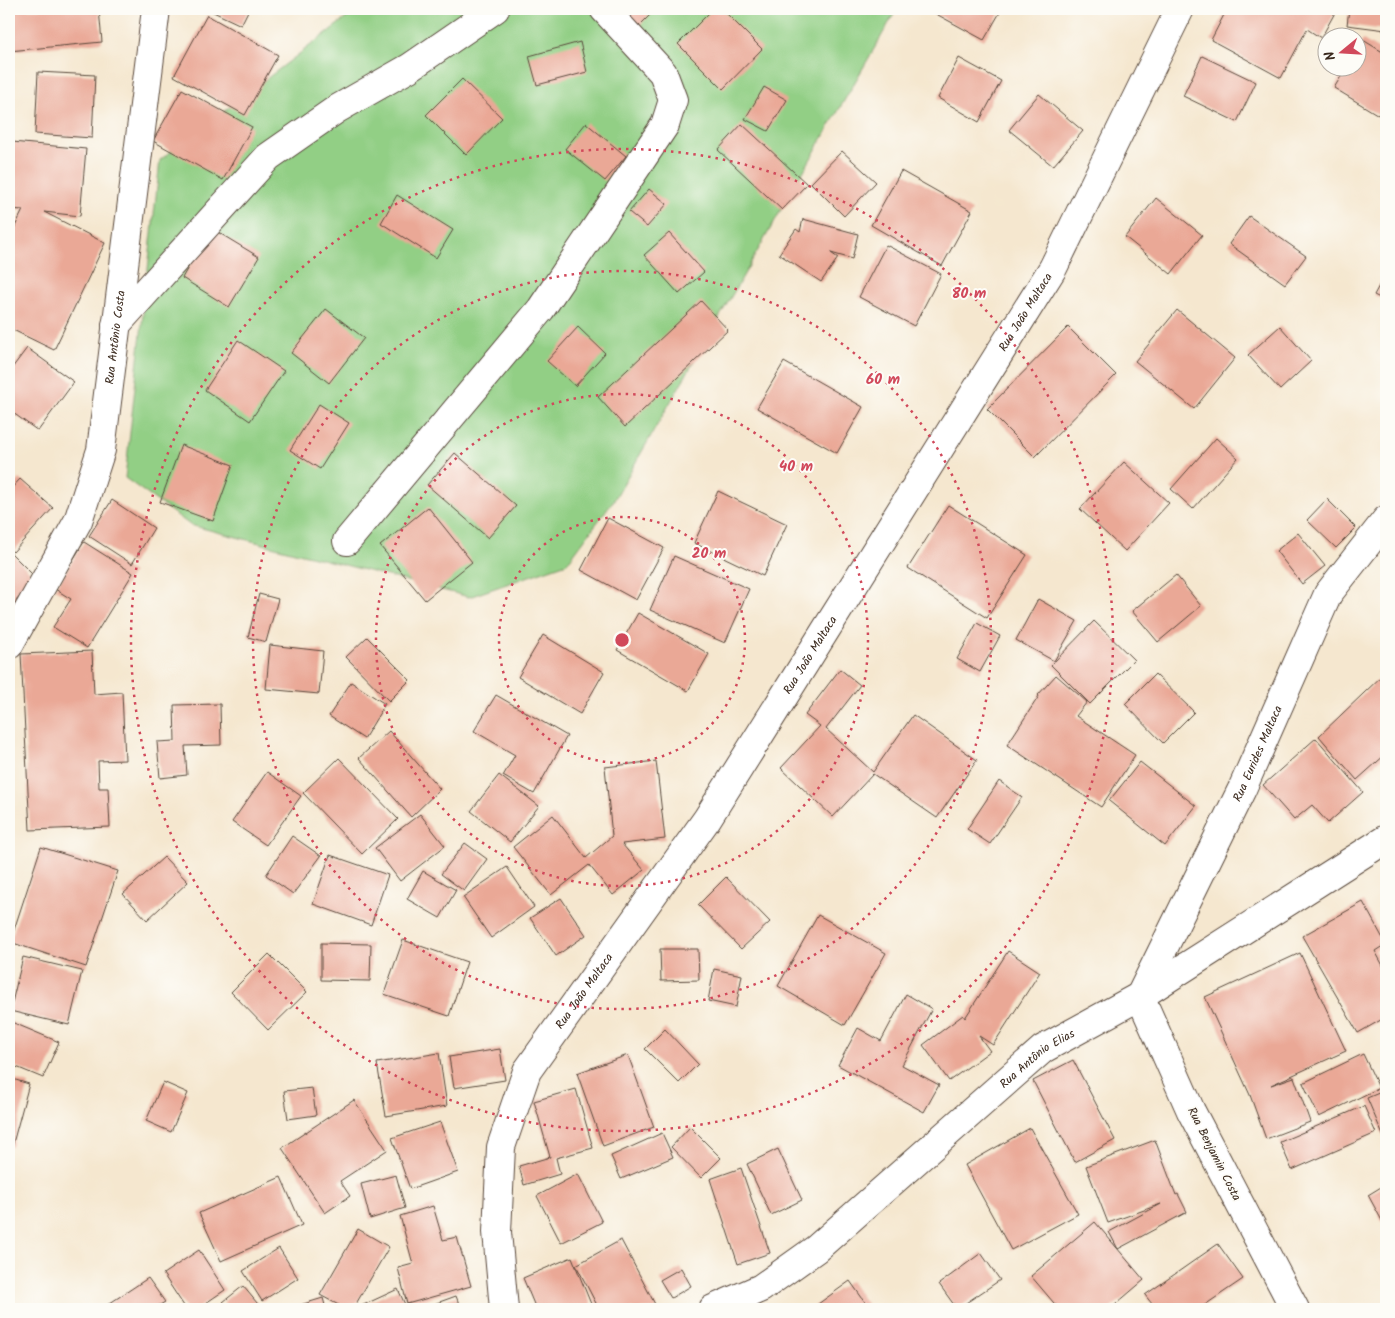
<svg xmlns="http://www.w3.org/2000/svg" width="1395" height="1318" font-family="Kalam,sans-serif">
	<rect width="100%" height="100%" fill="#fdfcf7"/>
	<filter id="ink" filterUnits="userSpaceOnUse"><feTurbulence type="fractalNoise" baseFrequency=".02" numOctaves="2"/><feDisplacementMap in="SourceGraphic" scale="10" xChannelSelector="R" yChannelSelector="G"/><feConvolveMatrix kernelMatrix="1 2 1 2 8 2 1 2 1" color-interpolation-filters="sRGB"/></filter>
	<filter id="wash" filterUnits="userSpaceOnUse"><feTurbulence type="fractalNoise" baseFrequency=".0096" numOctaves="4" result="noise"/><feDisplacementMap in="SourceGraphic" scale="20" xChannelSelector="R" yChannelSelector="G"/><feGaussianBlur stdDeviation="1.12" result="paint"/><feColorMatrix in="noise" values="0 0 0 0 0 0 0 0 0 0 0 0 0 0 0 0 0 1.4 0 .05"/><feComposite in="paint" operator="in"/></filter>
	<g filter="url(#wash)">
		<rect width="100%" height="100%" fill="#f5e7cf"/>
		<path fill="#92cf85" stroke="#667c52" d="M 358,9 L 897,9 L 614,500 L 567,563 L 469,597 L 190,525 L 125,478 L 160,160 Z"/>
		<g id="blocks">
			<g fill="#eaa896">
				<path d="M 9,9 L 99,9 L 102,42 L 9,51 Z"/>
				<path d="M 207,9 L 249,9 L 241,25 Z"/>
				<path d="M 617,9 L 656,9 L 637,28 Z"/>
				<path d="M 713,9 L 722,9 L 762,49 L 723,89 L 678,44 Z"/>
				<path d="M 927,9 L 1002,9 L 984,40 Z"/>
				<path d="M 1227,9 L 1337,9 L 1321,38 L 1307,29 L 1281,78 L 1211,40 Z"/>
				<path d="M 1349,9 L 1386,9 L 1386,30 L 1347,25 Z"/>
				<path d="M 207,15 L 278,55 L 245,115 L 174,76 Z"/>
				<path d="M 1363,40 L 1386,54 L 1385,119 L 1334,88 L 1346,68 L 1358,68 L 1358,49 Z"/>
				<path d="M 580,42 L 587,72 L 537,85 L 529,56 Z"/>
				<path d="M 1202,56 L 1256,82 L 1237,122 L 1183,96 Z"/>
				<path d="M 959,58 L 1001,81 L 979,122 L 938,98 Z"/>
				<path d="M 38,72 L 95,75 L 92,138 L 35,134 Z"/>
				<path d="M 462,79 L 502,118 L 466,155 L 426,115 Z"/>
				<path d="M 764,87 L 787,100 L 768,131 L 745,119 Z"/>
				<path d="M 182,89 L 252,127 L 223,180 L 153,141 Z"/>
				<path d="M 1039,94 L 1083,131 L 1053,166 L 1009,130 Z"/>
				<path d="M 586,123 L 626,156 L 605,181 L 565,149 Z"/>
				<path d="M 742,124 L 807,184 L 782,210 L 718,150 Z"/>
				<path d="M 12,142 L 86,149 L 80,216 L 44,212 L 105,243 L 54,350 L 9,328 L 9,239 L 23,210 L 9,209 Z"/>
				<path d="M 842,151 L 876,182 L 844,216 L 811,183 Z"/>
				<path d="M 901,171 L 972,211 L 942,266 L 871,225 Z"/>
				<path d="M 649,189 L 667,204 L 647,227 L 629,212 Z"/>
				<path d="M 397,195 L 453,230 L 436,258 L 381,223 Z"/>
				<path d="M 1156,198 L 1202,235 L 1171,274 L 1125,237 Z"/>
				<path d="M 1249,216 L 1306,256 L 1285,284 L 1229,244 Z"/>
				<path d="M 803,219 L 858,234 L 852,259 L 831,253 L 838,258 L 821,282 L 779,254 L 796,229 L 800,232 Z"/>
				<path d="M 211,228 L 259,257 L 229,307 L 182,278 Z"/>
				<path d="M 669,233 L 704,272 L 679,294 L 644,255 Z"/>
				<path d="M 886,245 L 941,274 L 914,326 L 859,297 Z"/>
				<path d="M 1386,273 L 1386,301 L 1374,295 Z"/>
				<path d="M 701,301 L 728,330 L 625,427 L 598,397 Z"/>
				<path d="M 326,309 L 364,338 L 329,383 L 291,353 Z"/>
				<path d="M 1177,310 L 1235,358 L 1194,409 L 1135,361 Z"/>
				<path d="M 1280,326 L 1311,361 L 1280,390 L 1248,355 Z"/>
				<path d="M 578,327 L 605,353 L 575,386 L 547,361 Z"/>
				<path d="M 1068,327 L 1116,375 L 1035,457 L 987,409 Z"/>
				<path d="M 238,340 L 284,371 L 250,421 L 205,390 Z"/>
				<path d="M 27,348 L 74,382 L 38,431 L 9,410 L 9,372 Z"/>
				<path d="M 784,362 L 863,407 L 837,453 L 757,408 Z"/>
				<path d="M 319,404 L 349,423 L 320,469 L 290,450 Z"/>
				<path d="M 1216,438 L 1238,458 L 1193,509 L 1171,489 Z"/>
				<path d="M 181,445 L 233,465 L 213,521 L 160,502 Z"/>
				<path d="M 455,453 L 516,506 L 488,538 L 427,485 Z"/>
				<path d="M 1124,462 L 1169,503 L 1125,551 L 1080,509 Z"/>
				<path d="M 20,479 L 53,508 L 13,552 L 9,548 L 9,491 Z"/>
				<path d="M 718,491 L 787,524 L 763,576 L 694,543 Z"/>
				<path d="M 1327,499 L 1356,528 L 1336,548 L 1307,520 Z"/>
				<path d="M 112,500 L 154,528 L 132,564 L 89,536 Z"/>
				<path d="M 948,505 L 1027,555 L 987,618 L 908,568 Z"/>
				<path d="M 428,507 L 472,562 L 425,600 L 380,546 Z"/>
				<path d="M 608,518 L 664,548 L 636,600 L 581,570 Z"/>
				<path d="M 1298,533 L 1325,566 L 1302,584 L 1276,551 Z"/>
				<path d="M 84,542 L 133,573 L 87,648 L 53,627 L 71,599 L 55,589 Z"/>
				<path d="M 9,551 L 37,579 L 9,608 Z"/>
				<path d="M 674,556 L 749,589 L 725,643 L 650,610 Z"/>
				<path d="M 1176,575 L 1201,606 L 1158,642 L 1132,611 Z"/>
				<path d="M 259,594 L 278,599 L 266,642 L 248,637 Z"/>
				<path d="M 1038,599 L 1077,621 L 1054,661 L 1016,640 Z"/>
				<path d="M 638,613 L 709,654 L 688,691 L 617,650 Z"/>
				<path d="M 1094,621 L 1134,660 L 1090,704 L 1051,665 Z"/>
				<path d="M 977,623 L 1000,636 L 980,672 L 957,659 Z"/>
				<path d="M 543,635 L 604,672 L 580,714 L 518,677 Z"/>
				<path d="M 367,637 L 410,680 L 389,701 L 346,657 Z"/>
				<path d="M 270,645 L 323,651 L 319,694 L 266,689 Z"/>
				<path d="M 92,651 L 94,694 L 122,692 L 125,760 L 98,761 L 99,788 L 108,788 L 110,827 L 30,830 L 21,654 Z"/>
				<path d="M 840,669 L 860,685 L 826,729 L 873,772 L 913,715 L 977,760 L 937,818 L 873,774 L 833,817 L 781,768 L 820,726 L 805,715 Z"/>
				<path d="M 1386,672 L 1386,754 L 1357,780 L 1319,736 Z"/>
				<path d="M 1155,674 L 1194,712 L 1163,743 L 1125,704 Z"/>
				<path d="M 1056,675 L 1087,702 L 1076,716 L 1135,755 L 1101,807 L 1007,745 L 1039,696 L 1038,695 Z"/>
				<path d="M 351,682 L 385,704 L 364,739 L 329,716 Z"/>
				<path d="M 496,695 L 567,736 L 534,794 L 503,776 L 515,755 L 474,731 Z"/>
				<path d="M 220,704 L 221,745 L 185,746 L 187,775 L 160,778 L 157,742 L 175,741 L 174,705 Z"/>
				<path d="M 389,731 L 440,789 L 411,817 L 359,758 Z"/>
				<path d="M 1316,738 L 1363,792 L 1328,823 L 1312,805 L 1294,820 L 1263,785 Z"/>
				<path d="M 339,758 L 398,819 L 362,854 L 303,793 Z"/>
				<path d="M 656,761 L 665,839 L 622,844 L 644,870 L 613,895 L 589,865 L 551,895 L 513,847 L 553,815 L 586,858 L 612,836 L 605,767 Z"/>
				<path d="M 1140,762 L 1196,806 L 1165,846 L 1109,801 Z"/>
				<path d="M 267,772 L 301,796 L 266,845 L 232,822 Z"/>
				<path d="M 499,775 L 539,806 L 510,842 L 471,811 Z"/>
				<path d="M 999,781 L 1022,797 L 990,844 L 967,829 Z"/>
				<path d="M 420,814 L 445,846 L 400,881 L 375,848 Z"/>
				<path d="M 292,836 L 321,856 L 293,894 L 266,875 Z"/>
				<path d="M 465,843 L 487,859 L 464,891 L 441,874 Z"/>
				<path d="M 41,847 L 118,871 L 86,967 L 10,942 Z"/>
				<path d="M 330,855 L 388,875 L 371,925 L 313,904 Z"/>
				<path d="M 164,857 L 188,882 L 147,920 L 123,894 Z"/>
				<path d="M 507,867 L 534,907 L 491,938 L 463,897 Z"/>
				<path d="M 423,871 L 456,890 L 440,918 L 407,899 Z"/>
				<path d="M 726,877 L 770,922 L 741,949 L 698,905 Z"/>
				<path d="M 561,898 L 586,935 L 556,956 L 530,918 Z"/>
				<path d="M 1363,902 L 1386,944 L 1375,951 L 1386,971 L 1386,1017 L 1358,1033 L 1302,936 Z"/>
				<path d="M 818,915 L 886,953 L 845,1025 L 778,986 Z"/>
				<path d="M 403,940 L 467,962 L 449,1016 L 384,994 Z"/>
				<path d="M 321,943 L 371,944 L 370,981 L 321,980 Z"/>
				<path d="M 660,949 L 698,949 L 699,980 L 661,981 Z"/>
				<path d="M 1008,951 L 1040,972 L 993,1045 L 979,1036 L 990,1051 L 949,1081 L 923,1045 L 963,1015 L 965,1018 Z"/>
				<path d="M 1300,953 L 1346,1051 L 1271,1085 L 1294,1077 L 1310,1122 L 1266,1139 L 1250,1095 L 1205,997 Z"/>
				<path d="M 269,954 L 307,992 L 268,1030 L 231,992 Z"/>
				<path d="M 23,957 L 82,971 L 69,1025 L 10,1011 Z"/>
				<path d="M 714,969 L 742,975 L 736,1007 L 708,1001 Z"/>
				<path d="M 906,994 L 932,1009 L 902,1065 L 939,1085 L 924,1112 L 838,1065 L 858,1028 L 881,1041 Z"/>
				<path d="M 9,1021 L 59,1042 L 43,1078 L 9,1064 Z"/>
				<path d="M 665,1029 L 698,1064 L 679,1083 L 645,1049 Z"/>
				<path d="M 500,1049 L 505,1080 L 454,1088 L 449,1057 Z"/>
				<path d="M 439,1053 L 447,1106 L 386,1116 L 377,1063 Z"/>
				<path d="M 1363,1054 L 1379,1088 L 1319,1117 L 1303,1083 Z"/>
				<path d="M 628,1055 L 654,1127 L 603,1146 L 577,1073 Z"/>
				<path d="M 1073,1060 L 1115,1140 L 1075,1162 L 1033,1081 Z"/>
				<path d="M 9,1078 L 29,1084 L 12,1147 L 9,1146 Z"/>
				<path d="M 163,1082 L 188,1093 L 171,1132 L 146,1121 Z"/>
				<path d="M 312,1088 L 316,1115 L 288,1119 L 284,1091 Z"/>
				<path d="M 576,1089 L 593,1148 L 556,1158 L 560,1174 L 524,1185 L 519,1166 L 550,1157 L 534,1101 Z"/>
				<path d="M 1386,1090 L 1386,1140 L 1385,1140 L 1367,1098 Z"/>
				<path d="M 354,1100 L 387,1150 L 340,1181 L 350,1196 L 325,1213 L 282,1148 Z"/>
				<path d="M 1364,1106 L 1376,1133 L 1292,1170 L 1280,1142 Z"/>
				<path d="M 440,1122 L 458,1172 L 410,1189 L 392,1138 Z"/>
				<path d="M 690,1127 L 721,1158 L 701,1178 L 671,1147 Z"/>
				<path d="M 1030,1128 L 1078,1214 L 1011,1250 L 965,1165 Z"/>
				<path d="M 662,1133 L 673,1157 L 621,1179 L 611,1156 Z"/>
				<path d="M 1155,1140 L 1176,1195 L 1178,1194 L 1187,1212 L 1118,1249 L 1109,1232 L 1161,1204 L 1108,1223 L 1086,1166 Z"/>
				<path d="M 778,1149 L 802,1200 L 771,1215 L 747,1164 Z"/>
				<path d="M 741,1168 L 770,1253 L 738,1264 L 710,1179 Z"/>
				<path d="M 578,1174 L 602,1222 L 561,1243 L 537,1196 Z"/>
				<path d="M 396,1175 L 405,1208 L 370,1219 L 361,1184 Z"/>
				<path d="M 281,1177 L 302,1225 L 221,1261 L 199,1213 Z"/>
				<path d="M 1386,1184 L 1386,1228 L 1368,1195 Z"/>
				<path d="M 433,1206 L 443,1240 L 457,1237 L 471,1286 L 407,1304 L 398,1268 L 413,1264 L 400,1216 Z"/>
				<path d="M 1095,1222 L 1144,1280 L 1110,1309 L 1059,1309 L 1031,1276 Z"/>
				<path d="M 358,1229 L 389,1247 L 353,1309 L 346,1309 L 320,1295 Z"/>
				<path d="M 621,1240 L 657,1308 L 655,1309 L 599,1309 L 576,1265 Z"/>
				<path d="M 1218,1244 L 1243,1279 L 1199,1309 L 1156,1309 L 1145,1295 Z"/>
				<path d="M 279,1248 L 298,1278 L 262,1301 L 243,1271 Z"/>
				<path d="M 199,1250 L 225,1290 L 197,1309 L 186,1309 L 163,1274 Z"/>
				<path d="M 981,1253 L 1000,1280 L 957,1309 L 939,1284 Z"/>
				<path d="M 572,1257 L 593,1309 L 536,1309 L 523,1278 Z"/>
				<path d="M 681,1268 L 691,1286 L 671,1298 L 660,1280 Z"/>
				<path d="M 148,1278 L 165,1302 L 153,1309 L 101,1309 Z"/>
				<path d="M 850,1281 L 870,1309 L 811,1309 Z"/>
				<path d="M 243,1286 L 262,1309 L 229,1309 L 223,1302 Z"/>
				<path d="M 398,1289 L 407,1309 L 361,1309 L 359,1307 Z"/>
				<path d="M 456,1296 L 461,1309 L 423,1309 L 423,1308 Z"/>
				<path d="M 323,1298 L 326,1309 L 287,1309 Z"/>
			</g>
		</g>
	</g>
	<g filter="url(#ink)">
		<use href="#blocks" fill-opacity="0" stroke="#574639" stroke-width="1"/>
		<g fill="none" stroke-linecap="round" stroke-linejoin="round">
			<defs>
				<g id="minor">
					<path d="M 116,325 L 268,157 L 337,109 L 409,68 L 495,9"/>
					<path d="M 347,541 L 541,309 L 665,125 L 673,100 L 663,73 L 604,9"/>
					<path id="s1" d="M 9,645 L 78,521 L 101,450 L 156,9"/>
					<path id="s2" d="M 504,1309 L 497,1232 L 501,1147 L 527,1071 L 707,819 L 1053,268 L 1180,9"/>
					<path id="s3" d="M 713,1309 L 761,1288 L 816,1249 L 1043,1049 L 1140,996 L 1386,839"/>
					<path id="s4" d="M 1295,1309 L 1191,1111 L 1140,996 L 1242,789 L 1328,594 L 1386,520"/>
				</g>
			</defs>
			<use href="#minor" stroke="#574639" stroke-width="30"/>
			<use href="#minor" stroke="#fff" stroke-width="28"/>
		</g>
	</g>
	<g fill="none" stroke="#d1495b" stroke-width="2.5" stroke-dasharray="2.5 5">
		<circle cx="622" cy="640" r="123"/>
		<circle cx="622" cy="640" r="246"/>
		<circle cx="622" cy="640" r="369"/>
		<circle cx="622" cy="640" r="491"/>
	</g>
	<g text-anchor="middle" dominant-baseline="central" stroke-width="4" stroke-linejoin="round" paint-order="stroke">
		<g font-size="12" fill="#3b2a1e" stroke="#fdfcf7">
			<text stroke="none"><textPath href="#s2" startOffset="1151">Rua João Maltaca</textPath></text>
			<text stroke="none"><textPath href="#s1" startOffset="330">Rua Antônio Costa</textPath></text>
			<text stroke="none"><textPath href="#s2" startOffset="746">Rua João Maltaca</textPath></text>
			<text stroke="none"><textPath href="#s4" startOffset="619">Rua Eurides Maltaca</textPath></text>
			<text stroke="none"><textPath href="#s2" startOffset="341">Rua João Maltaca</textPath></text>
			<text stroke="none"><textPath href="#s3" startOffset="412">Rua Antônio Elias</textPath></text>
			<text transform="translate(1214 1154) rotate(63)">Rua Benjamin Costa</text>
		</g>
	</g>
	<circle cx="622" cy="640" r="8" fill="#d1495b" stroke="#fdfcf7" stroke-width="2.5"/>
	<g font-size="15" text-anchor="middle" font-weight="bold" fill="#d1495b" stroke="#fdfcf7" stroke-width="4" stroke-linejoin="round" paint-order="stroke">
		<text x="969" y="298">80 m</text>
		<text x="883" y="384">60 m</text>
		<text x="796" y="471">40 m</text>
		<text x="709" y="558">20 m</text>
	</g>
	<rect width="1395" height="1318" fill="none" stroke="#fdfcf7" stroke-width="30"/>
	<g transform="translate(1342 52) rotate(252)"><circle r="24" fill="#fdfcf7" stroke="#afa8a0"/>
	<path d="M0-4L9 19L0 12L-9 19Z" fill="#d1495b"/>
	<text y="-8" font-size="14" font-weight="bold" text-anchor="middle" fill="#3b2a1e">N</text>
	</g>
</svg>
